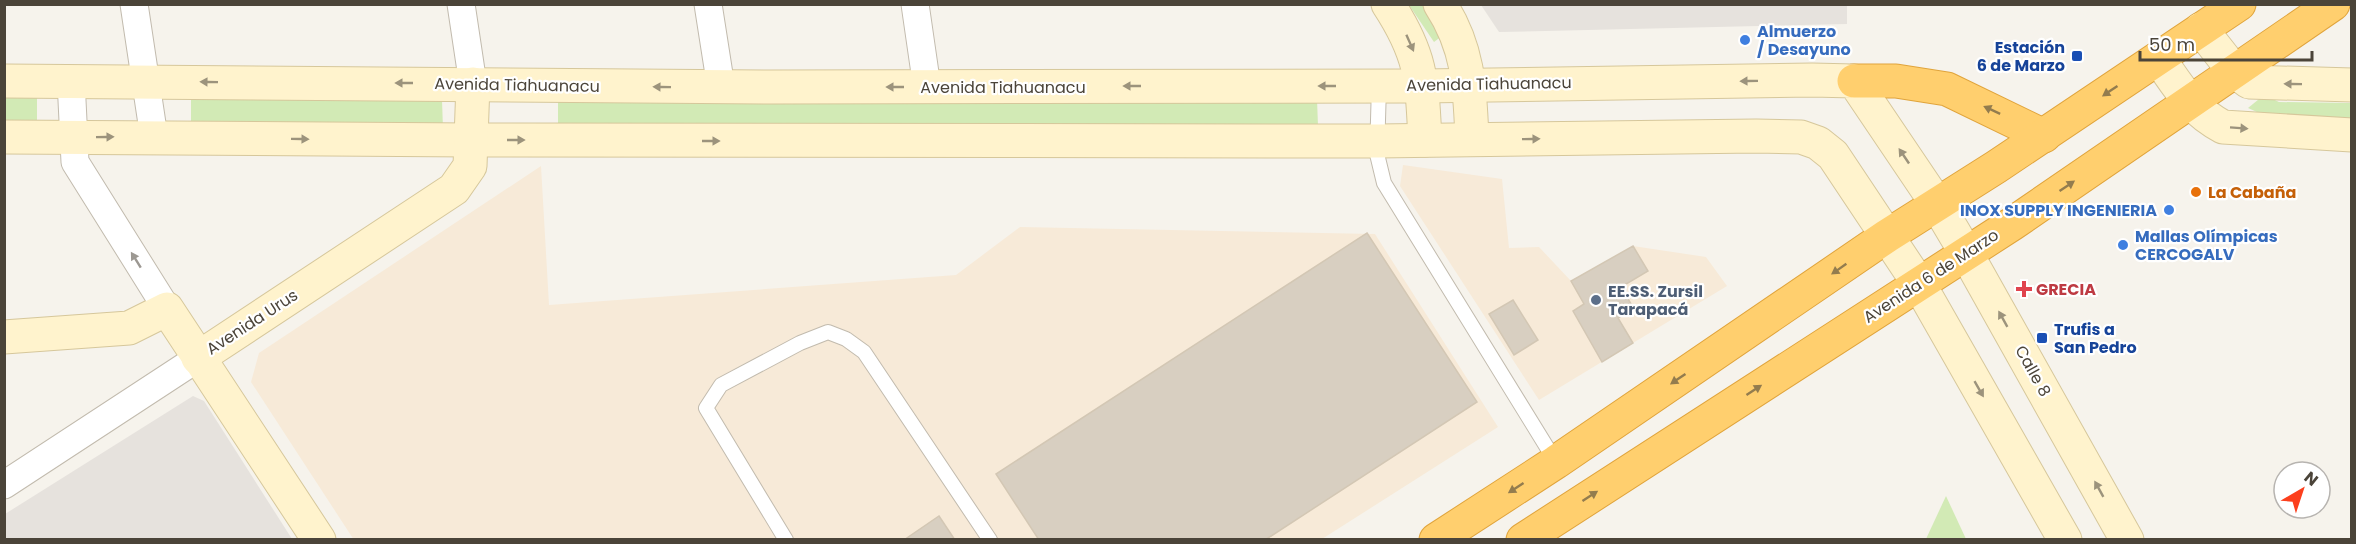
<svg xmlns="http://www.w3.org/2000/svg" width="2356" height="544" font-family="Poppins,sans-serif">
	<rect width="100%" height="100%" fill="#f6f3ec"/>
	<g fill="#f7ead8">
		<path d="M 1403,165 L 1502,179 L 1509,248 L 1539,247 L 1571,281 L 1633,246 L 1706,257 L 1727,286 L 1539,400 L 1400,186 Z"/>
		<path d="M 541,166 L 549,305 L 956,275 L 1020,227 L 1375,234 L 1498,427 L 1322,539 L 354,540 L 251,382 L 259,353 Z"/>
	</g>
	<g fill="#e6e2dd">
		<path d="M 1481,5 L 1847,4 L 1847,24 L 1499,32 Z"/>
		<path d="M 193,396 L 204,401 L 292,539 L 5,539 L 5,514 Z"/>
	</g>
	<g fill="#d2eab5">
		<path d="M 1409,5 L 1427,5 L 1446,33 L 1434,42 Z"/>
		<rect x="5" y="93" width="32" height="29"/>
		<path d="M 2264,95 L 2279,102 L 2351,103 L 2351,122 L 2266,116 L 2248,108 Z"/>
		<path d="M 191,98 L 442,100 L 443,129 L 191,127 Z"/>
		<path d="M 558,99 L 1317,99 L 1318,126 L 558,126 Z"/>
		<path d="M 1946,496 L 1966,539 L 1926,539 Z"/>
	</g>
	<g fill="#d8cfc1" stroke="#d3c7b4" stroke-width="1.5">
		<path d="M 1367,233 L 1477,402 L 1265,540 L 1039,540 L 996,474 Z"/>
		<path d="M 1633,246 L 1648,271 L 1621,287 L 1634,309 L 1618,318 L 1633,343 L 1602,362 L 1573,311 L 1584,304 L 1571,281 Z"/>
		<path d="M 1513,300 L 1538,340 L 1514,355 L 1489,314 Z"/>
		<path d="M 939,516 L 955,540 L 904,540 Z"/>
	</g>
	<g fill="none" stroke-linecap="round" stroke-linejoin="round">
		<defs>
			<g id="lane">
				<path d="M 1379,86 L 1377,154 L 1384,183 L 1556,462"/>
				<path d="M 786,540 L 706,408 L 721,385 L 800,343 L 828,332 L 846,339 L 864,352 L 990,540"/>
			</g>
			<g id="street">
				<path d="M 134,4 L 154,137"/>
				<path d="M 461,4 L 473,84"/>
				<path d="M 708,4 L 721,87"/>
				<path d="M 915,4 L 927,87"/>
				<path d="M 71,80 L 75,162 L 167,309"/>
				<path d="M 4,485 L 198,358"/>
			</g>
			<g id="secondary">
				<path d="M 1388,4 C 1422,56 1422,81 1425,140"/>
				<path d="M 1440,4 C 1469,48 1470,89 1472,139"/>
				<path d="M 2201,29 L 2234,71 L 2249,82 L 2352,85"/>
				<path d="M 2159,59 C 2179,87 2191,110 2223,127 L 2352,135"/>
				<path d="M 4,81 L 770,87 L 1422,86 L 1812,80 L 1854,81 L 1937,204 L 1966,253 L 2127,540"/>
				<path d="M 4,137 L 472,140 L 1378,141 L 1756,136 L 1801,137 L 1818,143 L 1833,155 L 1919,284 L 2065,540"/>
				<path d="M 4,337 L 129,328 L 167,309 L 319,540"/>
				<path d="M 198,358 L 454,189 L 470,166 L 473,84"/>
			</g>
			<g id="highway">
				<path d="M 1854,81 L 1896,81 L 1947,89 L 2044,136"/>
				<path d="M 1436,540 L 1556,462 L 1887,236 L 1996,167 L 2239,4"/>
				<path d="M 1523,540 L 2012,224 L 2333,4"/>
			</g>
		</defs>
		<use href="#lane" stroke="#c2bbae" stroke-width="16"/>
		<use href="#street" stroke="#c2bbae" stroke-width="29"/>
		<use href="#secondary" stroke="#d6c79b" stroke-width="35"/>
		<use href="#highway" stroke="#e0a43c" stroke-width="35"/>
		<use href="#lane" stroke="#fff" stroke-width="14"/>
		<use href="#street" stroke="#fff" stroke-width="27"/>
		<use href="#secondary" stroke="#fff3cd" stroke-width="33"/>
		<use href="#highway" stroke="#ffcf6e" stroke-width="33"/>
	</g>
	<defs><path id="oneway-solid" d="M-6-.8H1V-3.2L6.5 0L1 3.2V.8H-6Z" transform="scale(1.5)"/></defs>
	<g fill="#9c937c">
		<use href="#oneway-solid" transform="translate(1410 43) rotate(66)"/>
		<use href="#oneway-solid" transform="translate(1749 81) rotate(179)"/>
		<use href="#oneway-solid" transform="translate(209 82) rotate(-179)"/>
		<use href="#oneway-solid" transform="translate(404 83) rotate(-180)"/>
		<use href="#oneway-solid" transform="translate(2293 84) rotate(-179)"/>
		<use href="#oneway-solid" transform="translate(1132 86) rotate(180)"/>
		<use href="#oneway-solid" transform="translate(1327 86) rotate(180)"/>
		<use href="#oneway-solid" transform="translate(662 87) rotate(-179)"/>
		<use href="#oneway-solid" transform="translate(895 87) rotate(180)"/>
		<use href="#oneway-solid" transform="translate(2239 128) rotate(4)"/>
		<use href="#oneway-solid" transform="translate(105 137) rotate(-1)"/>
		<use href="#oneway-solid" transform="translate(300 139) rotate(1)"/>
		<use href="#oneway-solid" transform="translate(1531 139) rotate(-1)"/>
		<use href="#oneway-solid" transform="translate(516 140)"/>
		<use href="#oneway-solid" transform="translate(711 141)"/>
		<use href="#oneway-solid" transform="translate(1904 156) rotate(-124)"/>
		<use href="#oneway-solid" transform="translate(2003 319) rotate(-119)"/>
		<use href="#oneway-solid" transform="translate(1979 389) rotate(60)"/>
		<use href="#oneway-solid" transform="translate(2099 489) rotate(-119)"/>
	</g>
	<g fill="#937c4e">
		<use href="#oneway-solid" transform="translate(2110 91) rotate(146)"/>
		<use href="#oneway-solid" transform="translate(1992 110) rotate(-155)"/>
		<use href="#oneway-solid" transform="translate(2067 186) rotate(-34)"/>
		<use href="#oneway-solid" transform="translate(1839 269) rotate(145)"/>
		<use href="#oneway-solid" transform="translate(1678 379) rotate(146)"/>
		<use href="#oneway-solid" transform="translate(1754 390) rotate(-33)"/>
		<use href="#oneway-solid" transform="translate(1516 488) rotate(147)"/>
		<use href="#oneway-solid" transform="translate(1590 496) rotate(-33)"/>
	</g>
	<use fill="#9c9892" href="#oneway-solid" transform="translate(136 260) rotate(-122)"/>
	<g fill="#3f7fe0" stroke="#fff" stroke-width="2">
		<circle cx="1745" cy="40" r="6"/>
		<circle cx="2169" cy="210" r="6"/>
		<circle cx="2123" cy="245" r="6"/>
	</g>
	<g fill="#1a4fb4" stroke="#fff" stroke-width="2">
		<rect x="2071" y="50" width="12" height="12" rx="3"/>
		<rect x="2036" y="332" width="12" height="12" rx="3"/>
	</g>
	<circle fill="#e8710a" stroke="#fff" stroke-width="2" cx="2196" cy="192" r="6"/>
	<path fill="#e0444e" stroke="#fff" stroke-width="2" d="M2021 280h6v6h6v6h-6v6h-6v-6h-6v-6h6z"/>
	<circle fill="#5c6f8a" stroke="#fff" stroke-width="2" cx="1596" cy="300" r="6"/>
	<g text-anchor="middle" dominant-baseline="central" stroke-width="4.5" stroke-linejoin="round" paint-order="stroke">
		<g font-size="16" font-weight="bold" fill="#366cbe" stroke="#fff" text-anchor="start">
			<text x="1757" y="31">Almuerzo<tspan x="1757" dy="18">/ Desayuno</tspan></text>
			<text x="2157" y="210" text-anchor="end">INOX SUPPLY INGENIERIA</text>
			<text x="2135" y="236">Mallas Olímpicas<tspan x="2135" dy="18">CERCOGALV</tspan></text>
		</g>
		<g font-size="16" font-weight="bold" fill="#164399" stroke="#fff" text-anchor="end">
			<text x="2065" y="47">Estación<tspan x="2065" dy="18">6 de Marzo</tspan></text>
			<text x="2054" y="329" text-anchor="start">Trufis a<tspan x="2054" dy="18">San Pedro</tspan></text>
		</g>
		<g font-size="16" fill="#4b4439" stroke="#fff">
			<text transform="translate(1489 84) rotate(-1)">Avenida Tiahuanacu</text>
			<text transform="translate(517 85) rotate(1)">Avenida Tiahuanacu</text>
			<text x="1003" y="87">Avenida Tiahuanacu</text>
			<text transform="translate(1931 276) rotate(-33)">Avenida 6 de Marzo</text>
			<text transform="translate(252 322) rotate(-33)">Avenida Urus</text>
			<text transform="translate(2033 371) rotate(61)">Calle 8</text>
		</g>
		<g font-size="16" font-weight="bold" fill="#c56008" stroke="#fff" text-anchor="start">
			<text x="2208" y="192">La Cabaña</text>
		</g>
		<g font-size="16" font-weight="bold" fill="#be3a42" stroke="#fff" text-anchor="start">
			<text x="2036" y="289">GRECIA</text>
		</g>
		<g font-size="16" font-weight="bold" fill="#4e5e75" stroke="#fff" text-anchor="start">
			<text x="1608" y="291">EE.SS. Zursil<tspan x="1608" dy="18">Tarapacá</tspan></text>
		</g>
	</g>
	<rect width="2356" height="544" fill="none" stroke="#4b4439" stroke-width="12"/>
	<g transform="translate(2302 490) rotate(39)"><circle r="28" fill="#ffffff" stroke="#b7b4b0" stroke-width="1.5"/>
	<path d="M0-4.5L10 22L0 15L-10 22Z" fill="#fc3f1d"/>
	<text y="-9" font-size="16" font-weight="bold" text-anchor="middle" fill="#4b4439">N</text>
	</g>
	<path d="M2140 51v9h172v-9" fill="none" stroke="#4b4439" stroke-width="3"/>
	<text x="2149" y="51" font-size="18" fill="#4b4439" stroke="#ffffff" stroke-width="4.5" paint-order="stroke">50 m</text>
</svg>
